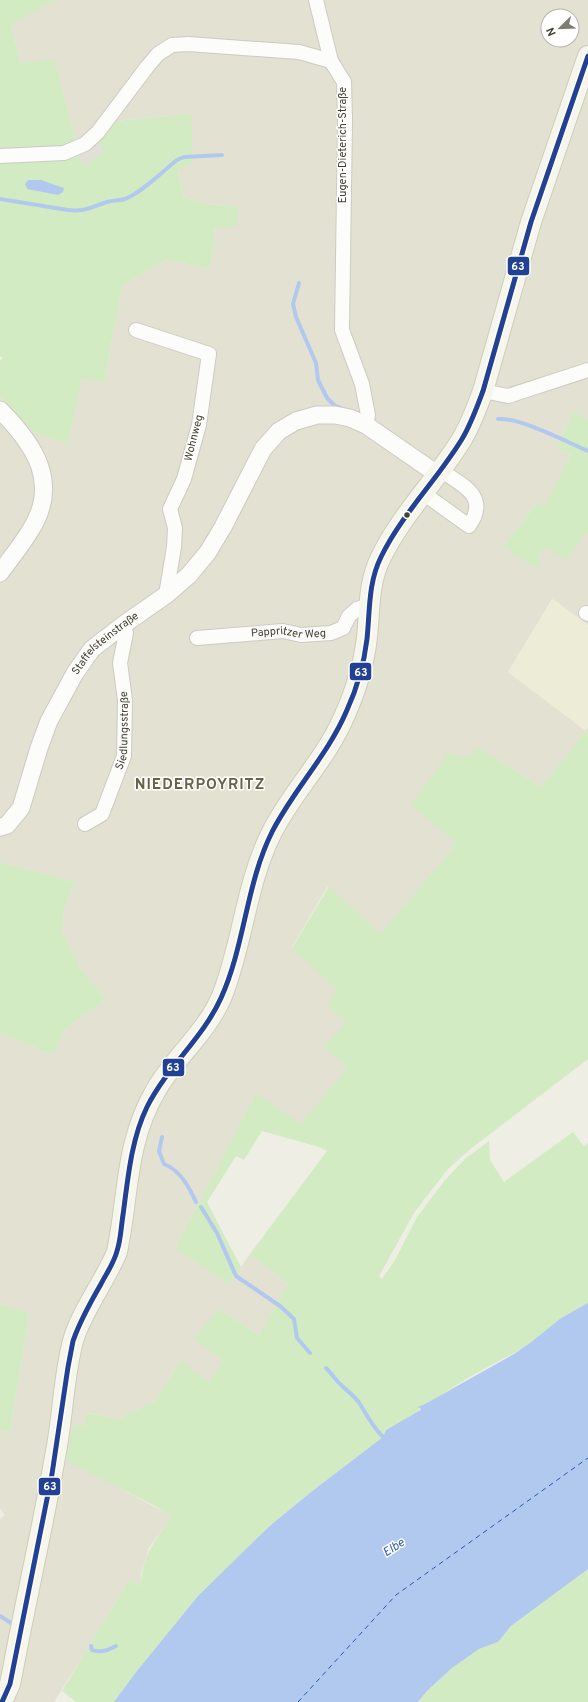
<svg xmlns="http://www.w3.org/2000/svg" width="588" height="1702" font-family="Overpass,sans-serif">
	<rect width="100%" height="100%" fill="#eeeee5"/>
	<path fill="#e3e1d2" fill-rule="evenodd" d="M 54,0 L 588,0 L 588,419 L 573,412 L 557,448 L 571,454 L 546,504 L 536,505 L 503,546 L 539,567 L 537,558 L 543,550 L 588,530 L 588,625 L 552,599 L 508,672 L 586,731 L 541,787 L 479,748 L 456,842 L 443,860 L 380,935 L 328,886 L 292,947 L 338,990 L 346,1022 L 347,1068 L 300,1125 L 256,1093 L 175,1248 L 228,1285 L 250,1254 L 288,1284 L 259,1335 L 219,1309 L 195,1338 L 223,1361 L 209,1383 L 181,1360 L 155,1401 L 119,1419 L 87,1413 L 85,1426 L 74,1424 L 121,1489 L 172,1516 L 149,1548 L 141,1573 L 141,1586 L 129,1580 L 85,1653 L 54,1702 L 0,1702 L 0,1519 L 5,1515 L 0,1509 L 0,1430 L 10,1432 L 29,1313 L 0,1304 L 0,1033 L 53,1055 L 65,1029 L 106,999 L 80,968 L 62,931 L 64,909 L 75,882 L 0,862 L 0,396 L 11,407 L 68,443 L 82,378 L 104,383 L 122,286 L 166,259 L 210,269 L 215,227 L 238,207 L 207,204 L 183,197 L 178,170 L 191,114 L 115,121 L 88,135 L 77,144 L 54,60 L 21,63 L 11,24 ZM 548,16 L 572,16 L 572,40 L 548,40 Z"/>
	<path fill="#edecd6" d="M 553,599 L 588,625 L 588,728 L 586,731 L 508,672 Z"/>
	<g fill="#d2ebc3">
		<path d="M 0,0 L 54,0 L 11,25 L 21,63 L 54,59 L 77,144 L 115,121 L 191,114 L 193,163 L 178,171 L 183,197 L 207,204 L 238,207 L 236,227 L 215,227 L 210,269 L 166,259 L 122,286 L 104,383 L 82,378 L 68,443 L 37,434 L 0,396 L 0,361 L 3,358 L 0,356 Z"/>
		<path d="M 573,412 L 588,419 L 588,530 L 566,560 L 548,548 L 543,550 L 537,558 L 540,567 L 532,566 L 503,546 L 536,505 L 546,503 L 571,454 L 557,448 Z"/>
		<path d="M 588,728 L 588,1059 L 468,1151 L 448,1169 L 414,1213 L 379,1276 L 382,1279 L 395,1260 L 417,1217 L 445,1180 L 466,1158 L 489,1141 L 490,1160 L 504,1182 L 573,1132 L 584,1146 L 588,1143 L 588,1303 L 561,1318 L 525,1347 L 471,1376 L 420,1408 C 418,1416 393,1425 386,1430 L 383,1437 L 311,1492 L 272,1524 L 252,1543 L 198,1596 L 136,1672 L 114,1702 L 76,1702 L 62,1691 L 129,1580 L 141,1586 C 141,1557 156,1539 172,1516 L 151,1504 L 66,1461 L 74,1424 L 85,1426 L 86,1413 L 119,1419 L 155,1401 L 181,1360 L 209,1382 L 223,1361 L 194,1338 L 219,1309 L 259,1335 L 288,1284 L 250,1254 L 327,1151 L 319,1147 L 262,1131 L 244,1160 L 236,1156 L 207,1202 L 241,1267 L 228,1285 L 175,1248 L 256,1093 L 300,1124 L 347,1068 L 324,1047 L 346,1022 L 327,1005 L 337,990 L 292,948 L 329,886 L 380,934 L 443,860 L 456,842 L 410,805 L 449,753 L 467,758 L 479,748 L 541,787 Z"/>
		<path d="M 0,862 L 75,882 L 64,909 L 62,931 L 80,968 L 106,999 L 65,1029 L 53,1055 L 0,1033 Z"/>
		<path d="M 0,1304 L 29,1313 L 10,1432 L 0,1430 Z"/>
		<path d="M 588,1569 L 588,1702 L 418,1702 L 427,1691 L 452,1668 L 479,1649 L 498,1642 L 511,1626 Z"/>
	</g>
	<path fill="#e0dfd8" d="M 97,139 L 106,150 L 85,165 L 77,154 Z"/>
	<g fill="#b2c9ef">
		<path d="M 28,180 L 41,180 L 64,188 L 63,192 L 58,195 L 27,189 L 25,184 Z"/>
		<path d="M 588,1303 L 588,1569 L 511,1626 L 498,1642 L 479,1649 L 452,1668 L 427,1691 L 418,1702 L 114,1702 L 136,1672 L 198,1596 L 252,1543 L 272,1524 L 311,1492 L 383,1437 L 386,1430 L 419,1411 L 421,1409 L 418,1407 L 425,1404 L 514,1354 L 530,1343 L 561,1318 Z"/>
	</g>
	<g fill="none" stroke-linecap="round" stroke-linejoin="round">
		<g stroke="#b2c9ef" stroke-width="4">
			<path d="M 0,199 L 68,210 C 85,212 91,207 107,202 C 113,200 119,201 125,199 C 141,193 163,171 177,160 L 184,157 L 222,155"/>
			<path d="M 299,283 L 293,304 L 296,317 L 316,363 L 318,380 L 327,398 L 334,405 L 343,409"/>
			<path d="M 498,419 C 519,417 567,442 588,451"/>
			<path d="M 162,1137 L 159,1151 L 164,1164 C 180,1170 189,1187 196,1202"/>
			<path d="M 201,1207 L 217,1233 L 236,1276 L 280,1306 L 294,1319 L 297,1338 L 310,1353"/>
			<path d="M 326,1368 C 331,1373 335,1379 340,1384 C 347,1391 355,1396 360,1404 C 367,1416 373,1427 383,1437"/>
			<path d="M 0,1616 L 11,1623"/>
			<path d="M 91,1646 L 92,1650 C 100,1653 109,1650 116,1646"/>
		</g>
		<path stroke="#2857b2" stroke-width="1" stroke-dasharray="5 4" stroke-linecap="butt" d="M 298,1702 L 396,1595 L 588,1458"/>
		<defs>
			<g id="minor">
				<path d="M 316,0 L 331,61 L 344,82 L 345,120 L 342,330 L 362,384 L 368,415 L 366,425"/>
				<path d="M 0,156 L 64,153 L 85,144 L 98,132 L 147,67 L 158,54 L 172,45 L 188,44 L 299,52 L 331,61"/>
				<path d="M 136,330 L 209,354 L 199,425 L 184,479 L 170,509 L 175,528 L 174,547 L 166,595"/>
				<path d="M 483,391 L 508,396 L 588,370"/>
				<path d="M 423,493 L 469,526 C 490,496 462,485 440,470"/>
				<path d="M 586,613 L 588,614"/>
				<path id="s1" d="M 197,638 L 283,631 L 301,635 L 331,633 L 343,628 L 349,616 L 357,609 L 369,605"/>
				<path id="s2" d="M 85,824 L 102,814 L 124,756 L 125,700 L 120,663 L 126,633 L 123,625"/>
			</g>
			<g id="tertiary">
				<path d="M 0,410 C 34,444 61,483 30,531 C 21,546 10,559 0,573"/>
				<path id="s3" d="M 0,827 L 7,825 L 21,808 L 39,748 L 49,721 L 75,673 L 92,649 L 123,625 L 166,595 L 189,575 L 208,552 L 223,527 L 263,449 L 279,431 L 296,421 L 317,415 L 335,415 L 350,418 L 366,425 L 437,474"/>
			</g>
			<path id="secondary" d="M 2,1702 L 10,1684 L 13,1669 C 27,1595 44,1521 57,1446 C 63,1412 64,1375 73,1341 C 81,1312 105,1281 117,1252 C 129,1194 125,1143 156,1090 C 175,1057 207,1032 222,996 C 243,943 246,883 272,832 C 292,792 325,760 343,719 C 355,693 364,665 367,637 C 370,609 368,583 381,557 C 402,514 437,480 462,439 C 471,424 477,407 483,391 L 531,222 L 588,56"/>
		</defs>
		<use href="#minor" stroke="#cccbc3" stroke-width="16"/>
		<use href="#tertiary" stroke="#cccbc3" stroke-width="19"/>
		<use href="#secondary" stroke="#cdcdbc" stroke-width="22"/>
		<use href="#minor" stroke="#fcfcfb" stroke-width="14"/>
		<use href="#tertiary" stroke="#fcfcfb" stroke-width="17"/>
		<use href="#secondary" stroke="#f6f6ec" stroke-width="20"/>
		<defs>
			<path id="bus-1" d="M 2,1702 L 10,1684 L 52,1474 L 68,1367 L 73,1341 C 80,1321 90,1303 101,1284 C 106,1274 114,1263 117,1251 C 121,1239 121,1227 123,1215 C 128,1178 131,1140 147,1107 C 167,1067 203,1038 221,998 C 245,945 246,884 272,832 C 294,789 328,755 347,710 C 357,688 364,664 367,639 C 370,611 368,583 381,557 C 402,514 437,480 462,439 C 471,424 477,407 483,391 L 531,222 L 588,56"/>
		</defs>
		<use href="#bus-1" stroke="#fff" stroke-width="8"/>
		<use href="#bus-1" stroke="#224193" stroke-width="5"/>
	</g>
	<circle fill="#434032" stroke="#fff" stroke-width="1.5" cx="407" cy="515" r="3.5"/>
	<g text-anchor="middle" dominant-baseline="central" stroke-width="3" stroke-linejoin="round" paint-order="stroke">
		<g font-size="11" fill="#434032" stroke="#fff">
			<text transform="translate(343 145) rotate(-90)">Eugen-Dieterich-Straße</text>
			<text transform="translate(194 438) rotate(-76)">Wohnweg</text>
			<text stroke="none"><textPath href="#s1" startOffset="92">Pappritzer Weg</textPath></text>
			<text stroke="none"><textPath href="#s3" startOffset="218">Staffelsteinstraße</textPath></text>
			<text stroke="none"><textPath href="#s2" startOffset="107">Siedlungsstraße</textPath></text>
		</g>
		<g font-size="12" font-style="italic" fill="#2857b2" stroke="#fff">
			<text transform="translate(394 1548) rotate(-33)">Elbe</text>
		</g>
		<g font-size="15" font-weight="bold" letter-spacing="1" fill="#666149" stroke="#fff">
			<text x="200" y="785">NIEDERPOYRITZ</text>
		</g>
	</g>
	<g stroke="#fff" stroke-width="1.5">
		<rect x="507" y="256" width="23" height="20" rx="4" fill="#224193"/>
		<rect x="349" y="662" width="23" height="19" rx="4" fill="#224193"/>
		<rect x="162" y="1058" width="23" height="19" rx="4" fill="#224193"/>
		<rect x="38" y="1477" width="23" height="19" rx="4" fill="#224193"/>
	</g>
	<g font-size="11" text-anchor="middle" font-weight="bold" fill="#fff">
		<text x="518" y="270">63</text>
		<text x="361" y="676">63</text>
		<text x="173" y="1071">63</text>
		<text x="50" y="1490">63</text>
	</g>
	<g transform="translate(560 28) rotate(247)"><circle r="19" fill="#ffffff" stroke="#b4b3ad"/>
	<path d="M0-3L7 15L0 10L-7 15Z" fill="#7f7d71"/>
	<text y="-6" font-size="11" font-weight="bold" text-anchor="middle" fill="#434032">N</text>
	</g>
</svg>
